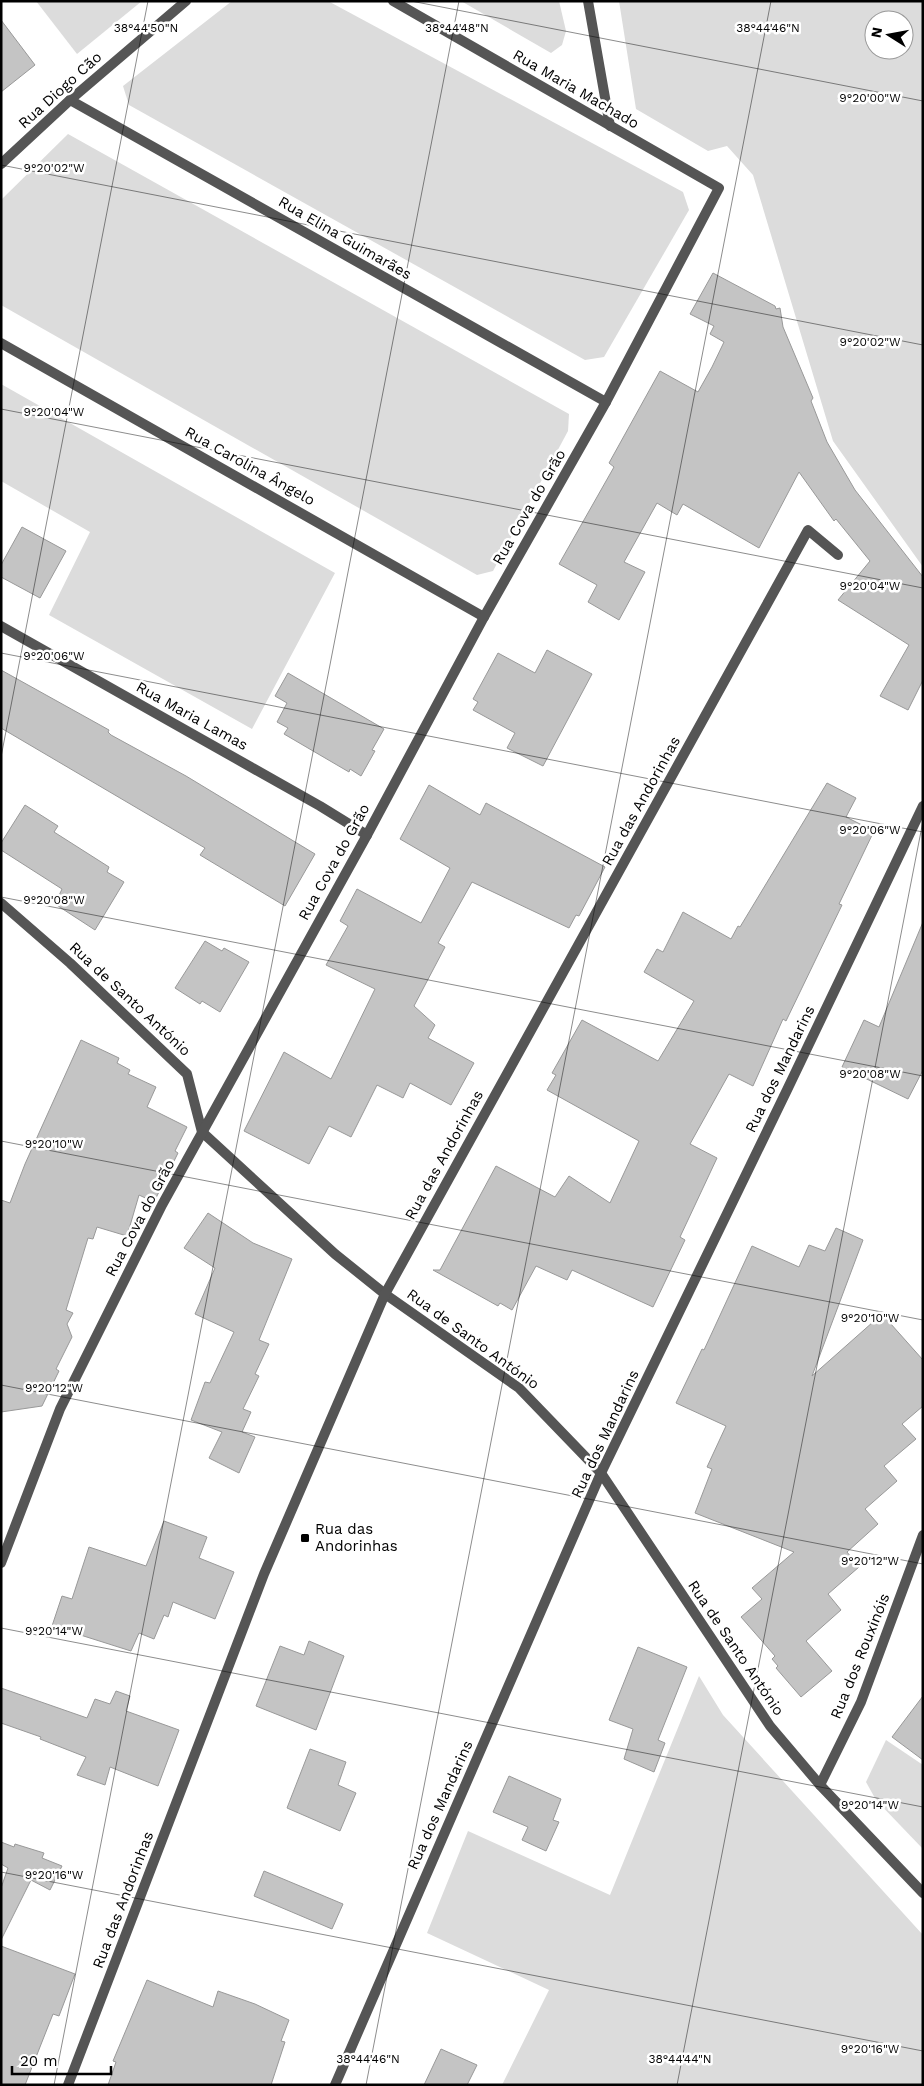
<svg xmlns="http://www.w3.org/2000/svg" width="924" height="2086" font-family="'Work Sans',sans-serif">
	<rect width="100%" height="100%" fill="#fff"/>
	<g fill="#dcdcdc" fill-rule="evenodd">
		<path d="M 36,1 L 142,1 L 77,54 Z"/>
		<path d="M 232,1 L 328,1 L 683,192 L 689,210 L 604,357 L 585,360 L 129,105 L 123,86 Z"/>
		<path d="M 461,1 L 559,1 L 566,31 L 562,45 L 551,53 Z"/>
		<path d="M 619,1 L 923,1 L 923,567 L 833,441 L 753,175 L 727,146 L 708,151 L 636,109 ZM 874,20 L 904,20 L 904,50 L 874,50 Z"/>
		<path d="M 68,134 L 569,414 L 568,431 L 493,571 L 477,575 L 1,305 L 1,200 Z"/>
		<path d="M 1,384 L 335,573 L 252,729 L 49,615 L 90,532 L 1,481 Z"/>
		<path d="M 699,1676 L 723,1715 L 923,1935 L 923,2085 L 502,2085 L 549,1990 L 427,1933 L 468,1831 L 610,1895 Z"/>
		<path d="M 886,1740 L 923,1765 L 923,1849 L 876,1800 L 866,1782 Z"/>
	</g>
	<g fill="#c4c4c4" stroke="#999">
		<path d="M 1,20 L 35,65 L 1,92 Z"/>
		<path d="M 713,273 L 775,306 L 776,309 L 780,308 L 783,327 L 813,398 L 811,401 L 827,442 L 855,490 L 923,577 L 923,680 L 908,710 L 880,696 L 909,645 L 838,600 L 870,561 L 836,519 L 834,521 L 799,472 L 759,548 L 683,504 L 677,515 L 657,503 L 624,562 L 645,572 L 619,620 L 588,602 L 597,585 L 559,564 L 614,467 L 609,463 L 660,371 L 698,392 L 712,367 L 724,342 L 710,334 L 714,326 L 690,314 Z"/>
		<path d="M 22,527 L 66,551 L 40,598 L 1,577 L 1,565 Z"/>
		<path d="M 547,650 L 592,674 L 543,766 L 507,748 L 515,733 L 473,710 L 478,702 L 473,699 L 498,653 L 535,673 Z"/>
		<path d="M 1,670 L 109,730 L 108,732 L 111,735 L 186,776 L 315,854 L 285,906 L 200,855 L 205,848 L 1,728 Z"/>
		<path d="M 288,673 L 384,729 L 372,750 L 375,751 L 361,776 L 350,769 L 349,772 L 284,734 L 288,728 L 277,722 L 287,703 L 275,696 Z"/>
		<path d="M 827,783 L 856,798 L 846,817 L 874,831 L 839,904 L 842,905 L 786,1021 L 783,1019 L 753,1086 L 729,1074 L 690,1144 L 717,1158 L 680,1237 L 685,1240 L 653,1307 L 572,1270 L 567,1280 L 536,1266 L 512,1310 L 500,1303 L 498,1306 L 433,1270 L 440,1270 L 496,1166 L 555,1197 L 569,1176 L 610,1203 L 639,1141 L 547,1090 L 556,1075 L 552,1073 L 582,1020 L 658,1061 L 694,1001 L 644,972 L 657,949 L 663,952 L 683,912 L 731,939 L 738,926 L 740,927 Z"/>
		<path d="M 429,785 L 480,815 L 486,803 L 605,867 L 579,916 L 576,915 L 569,928 L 472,882 L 438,943 L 445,947 L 414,1006 L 435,1025 L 428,1038 L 474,1063 L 451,1105 L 410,1083 L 403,1098 L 377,1085 L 351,1137 L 329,1126 L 309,1164 L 244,1131 L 284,1052 L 331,1079 L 375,989 L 326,965 L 348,926 L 340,921 L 357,889 L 421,923 L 450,868 L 400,839 Z"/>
		<path d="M 25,805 L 58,826 L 54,832 L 109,867 L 107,872 L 124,882 L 95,930 L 55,904 L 62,889 L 1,850 L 1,843 Z"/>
		<path d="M 923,922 L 923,1070 L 908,1099 L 842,1067 L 864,1020 L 879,1027 Z"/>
		<path d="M 205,941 L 222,951 L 224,948 L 249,962 L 220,1012 L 202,1001 L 200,1004 L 175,988 Z"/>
		<path d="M 81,1040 L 119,1058 L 117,1063 L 130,1070 L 128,1074 L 156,1087 L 147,1107 L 187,1127 L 175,1151 L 178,1153 L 154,1202 L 139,1195 L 127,1236 L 97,1227 L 93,1239 L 88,1238 L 66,1310 L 73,1313 L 67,1324 L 72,1337 L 56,1369 L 59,1371 L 42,1406 L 1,1412 L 1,1200 L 10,1203 L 25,1164 Z"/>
		<path d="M 208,1213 L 253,1243 L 292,1259 L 259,1340 L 269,1344 L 255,1374 L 259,1376 L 243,1409 L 251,1412 L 242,1432 L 255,1437 L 239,1473 L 209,1458 L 222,1432 L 191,1420 L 205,1382 L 210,1383 L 234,1332 L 195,1314 L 215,1268 L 184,1248 Z"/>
		<path d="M 836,1228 L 863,1240 L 812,1376 L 882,1314 L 923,1360 L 923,1406 L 902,1424 L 916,1439 L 884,1466 L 897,1481 L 865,1509 L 878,1524 L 847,1552 L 859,1567 L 828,1594 L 841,1610 L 806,1641 L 832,1671 L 801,1697 L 776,1668 L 778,1666 L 772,1659 L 775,1656 L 741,1617 L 762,1599 L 752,1588 L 794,1552 L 695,1513 L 712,1469 L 707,1467 L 726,1426 L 676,1403 L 702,1349 L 704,1350 L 752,1246 L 799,1267 L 809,1245 L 825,1251 Z"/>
		<path d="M 164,1521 L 207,1537 L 199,1558 L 234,1572 L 215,1619 L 173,1602 L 168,1617 L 164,1615 L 154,1639 L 139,1633 L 131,1651 L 52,1626 L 62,1596 L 72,1599 L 89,1547 L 146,1566 Z"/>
		<path d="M 309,1641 L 344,1656 L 316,1730 L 256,1706 L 280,1646 L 304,1655 Z"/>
		<path d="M 638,1647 L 687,1667 L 658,1740 L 665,1743 L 654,1772 L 624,1759 L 633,1729 L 609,1720 Z"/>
		<path d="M 1,1688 L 87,1718 L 95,1699 L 110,1704 L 116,1691 L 130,1696 L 126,1711 L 179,1730 L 158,1786 L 110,1767 L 105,1785 L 77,1775 L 86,1757 L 40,1739 L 41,1737 L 1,1723 Z"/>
		<path d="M 923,1696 L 923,1760 L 892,1737 Z"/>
		<path d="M 310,1749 L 346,1762 L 338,1785 L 356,1793 L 340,1831 L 287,1808 Z"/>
		<path d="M 509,1776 L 561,1799 L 553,1820 L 559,1822 L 546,1851 L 522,1840 L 528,1827 L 493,1812 Z"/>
		<path d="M 1,1842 L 14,1847 L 15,1844 L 44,1853 L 42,1858 L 62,1866 L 50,1890 L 31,1880 L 1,1940 L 1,1888 L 8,1868 L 1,1864 Z"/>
		<path d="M 264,1871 L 343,1904 L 332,1929 L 254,1896 Z"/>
		<path d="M 1,1946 L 75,1974 L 59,2016 L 53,2014 L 25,2085 L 1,2085 Z"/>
		<path d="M 147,1980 L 213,2007 L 218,1991 L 255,2004 L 289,2020 L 281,2041 L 285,2042 L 271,2085 L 108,2085 L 116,2062 L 113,2061 Z"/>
		<path d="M 441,2049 L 477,2065 L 467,2085 L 424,2085 Z"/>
	</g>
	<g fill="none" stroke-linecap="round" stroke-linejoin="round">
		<g stroke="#555" stroke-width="10">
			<path d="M 588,1 L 610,126"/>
			<path d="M 70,100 L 606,402"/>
			<path d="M 1,164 L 70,100 L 186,1"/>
			<path d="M 1,343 L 484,617"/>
			<path d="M 1,626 L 320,806 L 367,835"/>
			<path d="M 1,903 L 70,963 L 187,1074 L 202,1132 L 335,1254 L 385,1294 L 519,1388 L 601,1473 L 770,1726 L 820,1785 L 923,1893"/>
			<path d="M 1,1563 L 60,1409 L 162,1205 L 367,835 L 484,617 L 606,402 L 719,188 L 393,1"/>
			<path d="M 820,1785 L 861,1702 L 923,1535"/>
			<path d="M 68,2085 L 264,1574 L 385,1294 L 808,530 L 838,555"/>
			<path d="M 335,2085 L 601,1473 L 787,1090 L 923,806"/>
		</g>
	</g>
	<path fill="none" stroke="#000" stroke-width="1" stroke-opacity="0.45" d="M 411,1 L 923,101M 1,165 L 923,345M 1,409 L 923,588M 1,653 L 923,832M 1,757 L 148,1M 1,897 L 923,1076M 1,1141 L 923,1320M 1,1385 L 923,1564M 1,1628 L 923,1807M 1,1872 L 923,2051M 54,2085 L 459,1M 366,2085 L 771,1M 677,2085 L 923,821"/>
	<rect fill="#000" stroke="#fff" stroke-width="2" x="300" y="1533" width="10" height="10" rx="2.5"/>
	<g text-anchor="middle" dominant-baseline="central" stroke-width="5" stroke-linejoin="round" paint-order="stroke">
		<g font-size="15" fill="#000" stroke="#fff">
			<text transform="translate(576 89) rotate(30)">Rua Maria Machado</text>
			<text transform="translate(60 90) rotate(-42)">Rua Diogo Cão</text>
			<text transform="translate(345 238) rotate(30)">Rua Elina Guimarães</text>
			<text transform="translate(250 466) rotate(29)">Rua Carolina Ângelo</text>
			<text transform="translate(529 507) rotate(-60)">Rua Cova do Grão</text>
			<text transform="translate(192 716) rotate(29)">Rua Maria Lamas</text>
			<text transform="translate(641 801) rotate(-61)">Rua das Andorinhas</text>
			<text transform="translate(334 862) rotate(-61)">Rua Cova do Grão</text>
			<text transform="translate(130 999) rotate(43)">Rua de Santo António</text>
			<text transform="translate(780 1069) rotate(-64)">Rua dos Mandarins</text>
			<text transform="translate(444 1155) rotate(-61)">Rua das Andorinhas</text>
			<text transform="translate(140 1218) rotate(-62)">Rua Cova do Grão</text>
			<text transform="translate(473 1339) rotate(36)">Rua de Santo António</text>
			<text transform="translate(605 1434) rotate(-65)">Rua dos Mandarins</text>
			<text transform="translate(736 1648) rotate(56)">Rua de Santo António</text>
			<text transform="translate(860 1656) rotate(-68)">Rua dos Rouxinóis</text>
			<text transform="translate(440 1805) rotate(-66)">Rua dos Mandarins</text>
			<text transform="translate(123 1900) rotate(-69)">Rua das Andorinhas</text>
		</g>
		<g font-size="15" fill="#000" stroke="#fff" text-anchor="start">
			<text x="315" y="1529">Rua das<tspan x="315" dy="17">Andorinhas</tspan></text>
		</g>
	</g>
	<g font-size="12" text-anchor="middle" fill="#000" stroke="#fff" stroke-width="5" stroke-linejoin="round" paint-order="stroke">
		<text x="146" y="32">38°44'50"N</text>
		<text x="457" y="32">38°44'48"N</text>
		<text x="768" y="32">38°44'46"N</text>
		<text x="870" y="102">9°20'00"W</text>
		<text x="54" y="172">9°20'02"W</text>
		<text x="870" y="346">9°20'02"W</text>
		<text x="54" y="416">9°20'04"W</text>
		<text x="870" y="590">9°20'04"W</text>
		<text x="54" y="660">9°20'06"W</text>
		<text x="870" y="834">9°20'06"W</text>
		<text x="54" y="904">9°20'08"W</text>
		<text x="870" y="1078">9°20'08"W</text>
		<text x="54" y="1148">9°20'10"W</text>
		<text x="870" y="1322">9°20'10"W</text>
		<text x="54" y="1392">9°20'12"W</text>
		<text x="870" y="1565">9°20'12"W</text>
		<text x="54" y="1635">9°20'14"W</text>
		<text x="870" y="1809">9°20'14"W</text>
		<text x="54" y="1879">9°20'16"W</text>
		<text x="870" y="2053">9°20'16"W</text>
		<text x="368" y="2063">38°44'46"N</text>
		<text x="680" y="2063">38°44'44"N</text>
	</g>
	<rect width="924" height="2086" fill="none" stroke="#000000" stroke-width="5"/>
	<g transform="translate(889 35) rotate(281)"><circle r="24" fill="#ffffff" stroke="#999999"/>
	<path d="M0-4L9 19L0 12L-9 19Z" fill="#000000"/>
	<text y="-8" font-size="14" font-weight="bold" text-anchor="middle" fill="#000000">N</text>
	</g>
	<path d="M12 2066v8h99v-8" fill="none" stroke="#000000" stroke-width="2.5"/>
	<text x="20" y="2066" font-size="15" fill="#000000" stroke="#ffffff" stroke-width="4" paint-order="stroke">20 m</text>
</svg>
